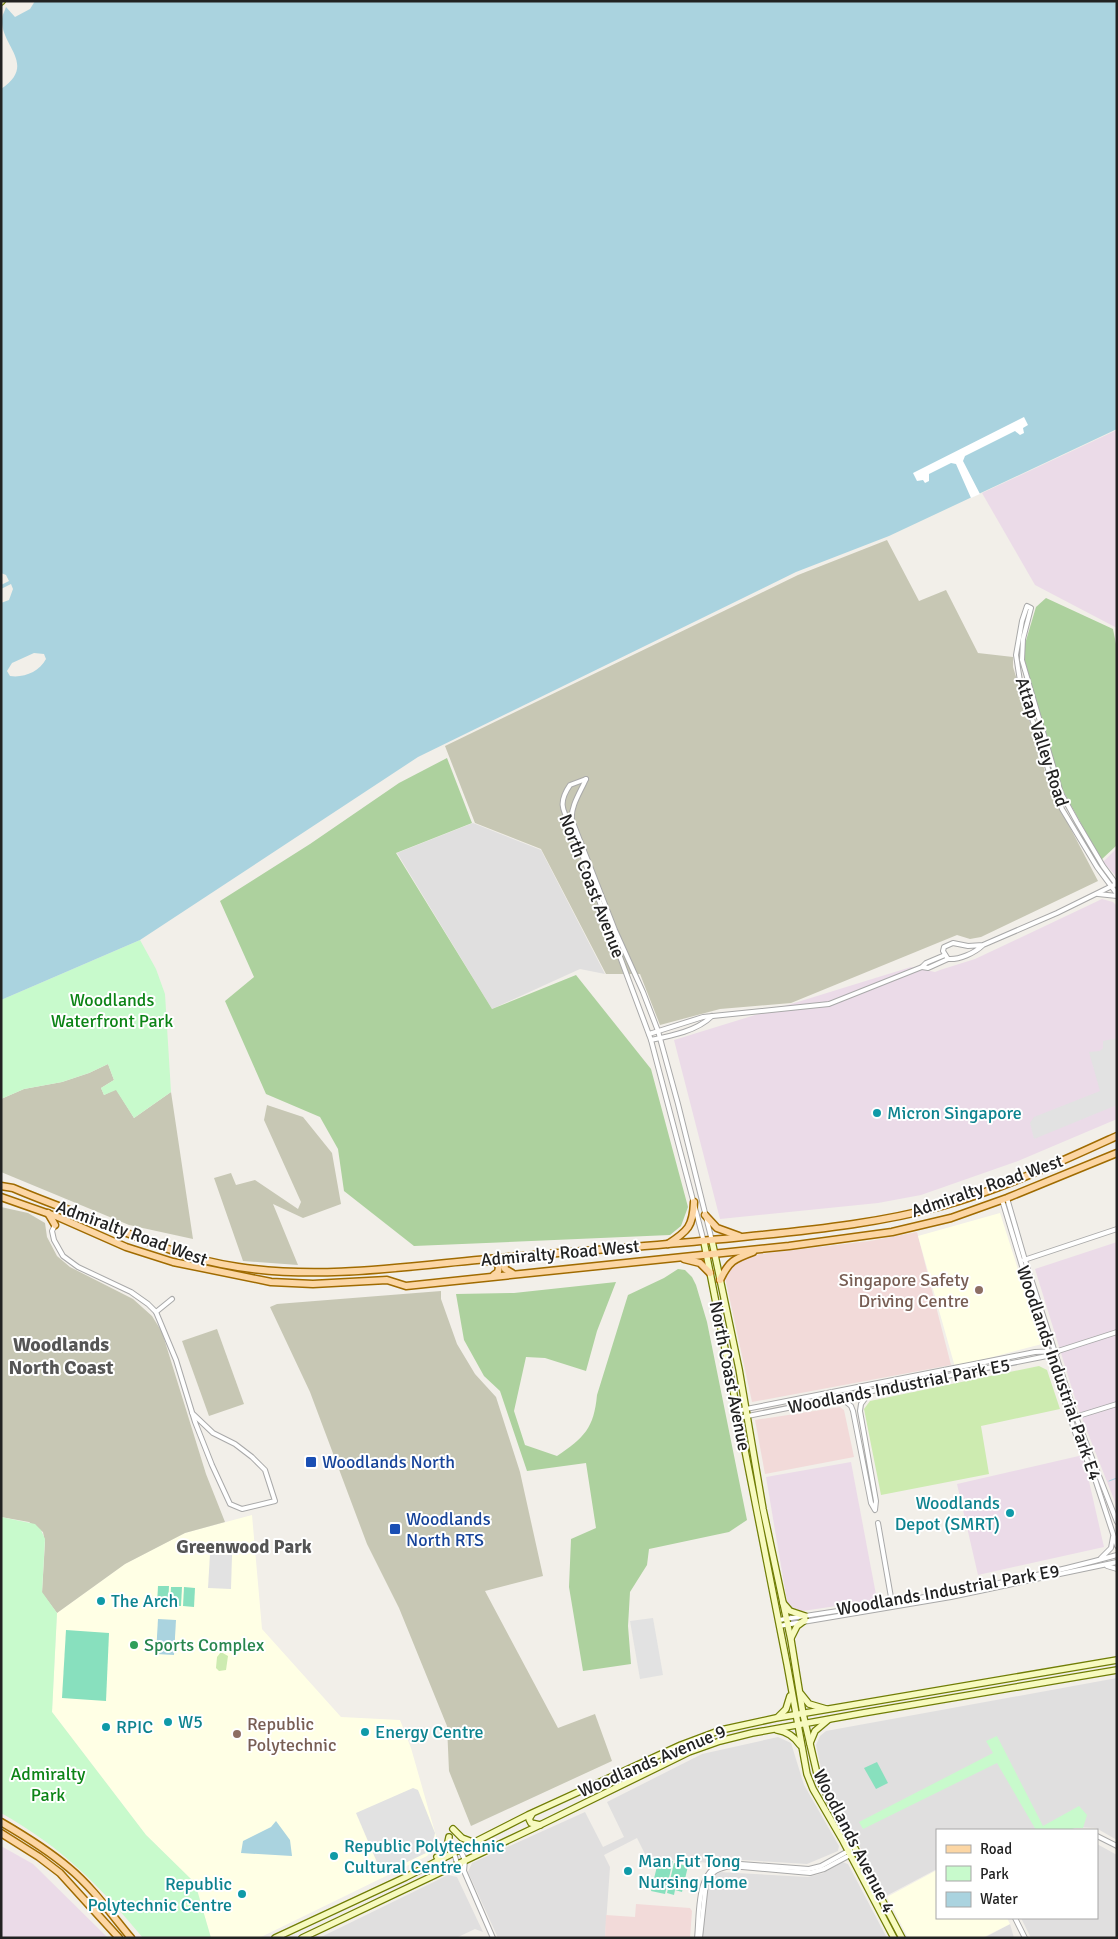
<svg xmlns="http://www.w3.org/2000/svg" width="1118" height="1939" font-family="Signika,sans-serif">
	<rect width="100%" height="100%" fill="#f2efe9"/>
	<g fill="#e0dfdf">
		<path d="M 473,823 L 541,850 L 605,974 L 580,969 L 492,1009 L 397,853 Z"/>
		<path d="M 1117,1678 L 1117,1840 L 1096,1828 L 1071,1827 L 1064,1830 L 937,1830 L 937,1869 L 886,1896 L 823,1777 L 816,1745 L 820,1736 L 826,1731 Z"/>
		<path d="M 778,1737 L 791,1743 L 804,1785 L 839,1846 L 838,1851 L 807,1864 L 726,1859 L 710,1863 L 647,1858 L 637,1838 L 604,1855 L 610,1867 L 605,1938 L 498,1938 L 468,1872 L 472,1863 L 585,1812 L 603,1847 L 624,1837 L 607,1802 L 702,1754 Z"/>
		<path d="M 1097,1844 L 1117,1855 L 1117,1938 L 1031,1938 L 1021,1918 L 1097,1918 Z"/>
		<path d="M 842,1862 L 848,1864 L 887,1938 L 702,1938 L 706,1887 L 711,1878 L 718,1872 L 808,1877 L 823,1873 Z"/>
		<path d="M 448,1875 L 457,1877 L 483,1932 L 475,1929 L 456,1938 L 319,1938 Z"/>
		<path d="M 1010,1924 L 1014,1938 L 984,1938 Z"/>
	</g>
	<g fill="#f2dad9">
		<path d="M 917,1232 L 951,1365 L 752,1402 L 725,1277 L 731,1269 L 744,1256 L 870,1241 Z"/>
		<path d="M 840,1407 L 844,1410 L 854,1457 L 765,1474 L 755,1420 Z"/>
		<path d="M 636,1904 L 690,1908 L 692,1911 L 690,1938 L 605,1938 L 606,1915 L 635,1917 Z"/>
	</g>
	<g fill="#ebdbe8">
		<path d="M 1117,430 L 1117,628 L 1035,585 L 982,493 Z"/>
		<path d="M 1117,848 L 1117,877 L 1103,862 Z"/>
		<path d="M 1102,899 L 1113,902 L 1117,906 L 1117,1119 L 1018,1161 L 921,1195 L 878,1203 L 720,1219 L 674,1040 L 911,967 L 935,972 L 940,970 L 975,959 Z"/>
		<path d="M 1117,1242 L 1117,1507 L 1078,1408 L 1035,1269 Z"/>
		<path d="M 1083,1455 L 1104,1547 L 978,1575 L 957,1484 Z"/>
		<path d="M 851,1462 L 877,1600 L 789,1613 L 766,1477 Z"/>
		<path d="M 1,1846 L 33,1864 L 108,1938 L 1,1938 Z"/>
	</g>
	<g fill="#ffffe5">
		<path d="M 1000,1213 L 1042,1344 L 955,1367 L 918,1236 Z"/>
		<path d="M 252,1515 L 262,1629 L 341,1717 L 400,1720 L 411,1748 L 436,1836 L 436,1840 L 435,1846 L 427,1856 L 259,1938 L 211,1938 L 195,1883 L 146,1835 L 52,1712 L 57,1613 L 125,1564 L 185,1533 Z"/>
		<path d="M 937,1870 L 937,1918 L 1007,1918 L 1010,1924 L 982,1938 L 908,1938 L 887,1897 Z"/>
	</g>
	<g fill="#c7c7b4">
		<path d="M 887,540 L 919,601 L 946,590 L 978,653 L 1013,657 L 1013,667 L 1051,791 L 1098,881 L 981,937 L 970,939 L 957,935 L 791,1003 L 720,1009 L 660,1025 L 640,974 L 606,974 L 541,849 L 475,823 L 445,746 L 798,575 Z"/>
		<path d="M 108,1064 L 114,1080 L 101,1088 L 104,1095 L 116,1089 L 134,1118 L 171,1092 L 193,1239 L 129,1225 L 1,1172 L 1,1099 L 24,1089 L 62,1082 L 89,1073 Z"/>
		<path d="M 267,1105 L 303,1117 L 332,1153 L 341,1204 L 303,1218 L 273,1204 L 298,1265 L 243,1261 L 214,1178 L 231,1173 L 236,1185 L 255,1180 L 298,1209 L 301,1202 L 264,1120 Z"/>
		<path d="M 1,1207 L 28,1213 L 45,1223 L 47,1237 L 57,1256 L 70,1267 L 133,1299 L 152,1316 L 162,1332 L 206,1474 L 225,1522 L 185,1533 L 125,1564 L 57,1613 L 42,1593 L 45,1542 L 43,1532 L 29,1522 L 1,1517 Z"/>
		<path d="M 441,1291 L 441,1299 L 457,1344 L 475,1374 L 496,1397 L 520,1472 L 543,1576 L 485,1591 L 558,1728 L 595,1714 L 612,1761 L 471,1826 L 449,1771 L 447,1726 L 399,1608 L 367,1544 L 310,1392 L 270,1307 L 277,1304 Z"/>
		<path d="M 217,1329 L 244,1404 L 209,1416 L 182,1341 Z"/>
	</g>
	<g fill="#cdebb0">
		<path d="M 1039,1366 L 1047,1370 L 1060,1409 L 981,1426 L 989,1474 L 881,1495 L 864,1409 L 870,1401 Z"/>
		<path d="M 221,1652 L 228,1656 L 226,1670 L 219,1671 L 216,1668 L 217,1657 Z"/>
	</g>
	<g fill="#add19e">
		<path d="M 1046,598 L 1113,629 L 1117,649 L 1117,845 L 1101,860 L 1061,787 L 1022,654 L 1036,607 Z"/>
		<path d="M 447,758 L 472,823 L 396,853 L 492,1009 L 576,975 L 651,1069 L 688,1207 L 681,1226 L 670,1235 L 414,1246 L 344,1191 L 338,1149 L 320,1117 L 266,1094 L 225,1001 L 254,977 L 220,901 L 310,844 L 399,783 Z"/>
		<path d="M 678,1269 L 685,1270 L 692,1277 L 696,1285 L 707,1322 L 747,1520 L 729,1532 L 649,1549 L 647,1565 L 630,1592 L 628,1626 L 631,1664 L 583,1671 L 569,1587 L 571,1539 L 596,1528 L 586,1463 L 527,1471 L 500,1391 L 484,1376 L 464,1340 L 456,1294 L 514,1293 L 616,1282 L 597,1331 L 586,1371 L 545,1358 L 526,1357 L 514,1411 L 525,1445 L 557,1456 C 584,1438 594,1428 597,1395 L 628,1295 L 664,1278 Z"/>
	</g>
	<g fill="#c8facc">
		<path d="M 140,940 L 156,969 L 165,994 L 171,1092 L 134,1118 L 116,1090 L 104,1095 L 101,1088 L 114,1080 L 108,1064 L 89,1073 L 62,1082 L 24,1089 L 1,1099 L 1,1000 Z"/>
		<path d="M 1,1517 L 35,1524 L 41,1530 L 45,1539 L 42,1592 L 57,1613 L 52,1712 L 146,1835 L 195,1883 L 211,1938 L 143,1938 C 98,1884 63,1848 1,1813 Z"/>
		<path d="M 997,1736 L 1043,1826 L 1079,1806 L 1087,1815 L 1083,1828 L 1075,1828 L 1069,1830 L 1036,1830 L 997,1763 L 863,1829 L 859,1822 L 993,1753 L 986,1741 Z"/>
	</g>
	<g fill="#88e0be">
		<path d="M 158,1586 L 169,1586 L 168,1606 L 157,1605 Z"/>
		<path d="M 171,1587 L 182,1587 L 181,1606 L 170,1606 Z"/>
		<path d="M 184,1587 L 195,1588 L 194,1607 L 183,1606 Z"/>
		<path d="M 66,1630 L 109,1633 L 106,1701 L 62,1698 Z"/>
		<path d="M 877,1762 L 888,1783 L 876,1789 L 864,1768 Z"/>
		<path d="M 659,1858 L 673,1861 L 665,1894 L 651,1891 Z"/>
		<path d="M 674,1863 L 688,1866 L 682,1892 L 675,1890 L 674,1895 L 667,1893 Z"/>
	</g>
	<g fill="#e2e2e2">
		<path d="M 1117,1038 L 1117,1105 L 1034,1139 L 1030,1123 L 1034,1117 L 1100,1091 L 1089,1052 L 1100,1051 L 1103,1048 L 1103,1041 Z"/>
		<path d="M 210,1554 L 232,1555 L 231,1589 L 208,1588 Z"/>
		<path d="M 653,1618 L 663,1675 L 640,1679 L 630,1621 Z"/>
		<path d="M 413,1788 L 418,1790 L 435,1833 L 433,1844 L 426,1853 L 382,1874 L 356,1813 Z"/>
	</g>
	<g fill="#aad3df" fill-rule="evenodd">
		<path d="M 35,1 L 1117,1 L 1117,429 L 889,536 L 796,572 L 418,757 L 140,940 L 1,1000 L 1,603 L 9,600 L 13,589 L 11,584 L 1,589 L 1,585 L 9,581 L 6,575 L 1,573 L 1,89 C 38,64 0,46 2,19 C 2,15 5,11 6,7 L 15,17 L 30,9 ZM 34,653 L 44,654 L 46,659 C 39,672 24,678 10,676 L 7,671 L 12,663 Z"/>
		<path d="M 158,1619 L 176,1620 L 174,1655 L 156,1654 Z"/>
		<path d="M 276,1821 L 290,1840 L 292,1856 L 241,1853 L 243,1841 L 271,1827 Z"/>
	</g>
	<path fill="#fff" d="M 1024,417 L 1028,425 L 1023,428 L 1024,433 L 1020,435 L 1015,431 L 965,456 L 963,461 L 980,494 L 971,498 L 956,464 L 951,463 L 929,474 L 929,481 L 925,483 L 923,480 L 917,481 L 913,473 Z"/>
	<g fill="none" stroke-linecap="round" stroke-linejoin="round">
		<path stroke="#aad3df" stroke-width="1" d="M 1109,1481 L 1117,1478"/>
		<defs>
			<g id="street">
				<path d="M 586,779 L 570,785 C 559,801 561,809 571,825 L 651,1040 L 704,1242"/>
				<path d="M 586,779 C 581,791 570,807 572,820 L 615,930 L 643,992 L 658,1031 L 678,1104 L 712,1241"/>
				<path d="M 1117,885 L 1103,866 L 1077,822 L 1061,793 L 1022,660 L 1023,639 L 1031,608 L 1027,606 L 1022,621 L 1016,655 L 1020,681 L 1055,791 L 1062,809 L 1097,867 L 1117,894"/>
				<path d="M 1098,894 L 1117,896"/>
				<path d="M 983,945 L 968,946 L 953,943 L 944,947 L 943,951 L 948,959 C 959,960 975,953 983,945 L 1057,913 L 1116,884"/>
				<path d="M 922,967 L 928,968 L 948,959"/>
				<path d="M 649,1034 L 703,1017 L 829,1004 L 922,967 L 926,963 L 945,955"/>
				<path d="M 651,1040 C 671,1036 697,1031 712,1016"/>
				<path d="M 1007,1198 L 1025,1260 L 1076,1417 L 1117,1522"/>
				<path d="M 1002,1200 L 1049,1355 L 1076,1435 L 1095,1479 L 1117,1546"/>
				<path d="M 55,1225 L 52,1231 L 54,1240 L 63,1256 L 78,1267 L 131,1292 L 148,1304 L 156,1312 L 176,1360 L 195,1422 L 212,1465 L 230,1504 L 242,1509 L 275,1501 L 265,1470 L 252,1457 L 235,1444 L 213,1433 L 192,1413"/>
				<path d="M 1024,1260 L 1117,1229"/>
				<path d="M 156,1312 L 172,1299"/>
				<path d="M 841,1398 L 851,1406 L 853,1411 L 871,1503 L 875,1510 L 876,1501 L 860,1411 L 861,1404 L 870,1392"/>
				<path d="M 736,1411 L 1035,1352 L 1058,1351 L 1117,1332"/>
				<path d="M 1075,1417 L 1117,1404"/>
				<path d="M 738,1418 L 1042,1357 L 1056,1354 L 1058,1351"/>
				<path d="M 878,1523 L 892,1603"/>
				<path d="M 1101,1558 L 1111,1548 L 1113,1537"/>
				<path d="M 1107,1566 L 1117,1569"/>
				<path d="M 778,1620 C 891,1603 1006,1586 1117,1555"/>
				<path d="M 779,1626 L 951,1597 L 1117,1562"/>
				<path d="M 1097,1836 L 1117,1846"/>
				<path d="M 460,1850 L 465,1860 L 464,1871"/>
				<path d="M 454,1853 L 457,1863 L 464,1871 L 493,1938"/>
				<path d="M 1015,1918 L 1025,1938"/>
				<path d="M 697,1938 C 700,1913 695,1867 727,1863 L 809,1869 L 821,1866 L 850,1850"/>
				<path d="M 700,1938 L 706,1883 C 711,1871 719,1868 731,1866 L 810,1873 L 824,1869 L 852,1854"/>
			</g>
			<g id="secondary">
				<path d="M 1,2 L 2,1"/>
				<path d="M 712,1241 L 739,1369 L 763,1509 L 791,1640 L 803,1714 L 818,1778 L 902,1938"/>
				<path d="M 704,1242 L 787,1664 L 807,1774 L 813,1789 L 842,1839 L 894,1938"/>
				<path d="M 783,1603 L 790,1611 L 805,1616"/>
				<path d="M 791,1638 L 797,1626 L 805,1620"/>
				<path d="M 801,1694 L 809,1704 L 826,1709"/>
				<path d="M 778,1717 L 786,1709 L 790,1696"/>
				<path d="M 777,1730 C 786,1731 795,1737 800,1745"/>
				<path d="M 810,1743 L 815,1731 L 828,1720"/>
				<path d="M 532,1814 L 529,1819 L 531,1823 L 540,1825"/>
				<path d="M 453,1829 L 462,1838 L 475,1843"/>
				<path d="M 437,1857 C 446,1853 447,1847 449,1837"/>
				<path d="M 275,1938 L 406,1877 L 528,1815 L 681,1745 L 721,1730 L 776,1718 L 1117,1660"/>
				<path d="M 302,1938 L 540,1825 L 689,1752 L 720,1741 L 752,1733 L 863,1713 L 1117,1670"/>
			</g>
			<g id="primary">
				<path d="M 1,1186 L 13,1188 C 41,1200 69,1210 98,1221 C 144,1240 189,1260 238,1267 C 329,1281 420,1264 511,1257 C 595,1250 678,1244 762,1235 C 822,1229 883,1222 942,1206 C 1002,1189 1060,1162 1117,1136"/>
				<path d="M 1,1197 L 58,1217 L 126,1247 L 173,1262 L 271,1282 L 313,1284 L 387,1280 L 406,1286 L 789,1246 L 892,1232 L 951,1218 L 1007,1198 L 1117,1153"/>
				<path d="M 48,1213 L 55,1225"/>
				<path d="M 705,1215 L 717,1228 L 739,1236"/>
				<path d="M 668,1244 C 688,1231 693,1226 694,1202"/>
				<path d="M 684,1259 L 700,1263 L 710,1273"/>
				<path d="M 487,1261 L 496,1262 L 499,1267 L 498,1272 L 494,1275"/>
				<path d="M 512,1273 L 505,1269 C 504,1262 506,1260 512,1257"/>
				<path d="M 720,1280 C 729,1261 734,1259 753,1252"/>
				<path d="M 1,1822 C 25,1836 48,1850 69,1868 C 93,1888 111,1914 131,1938"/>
				<path d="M 1,1833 L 39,1857 L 60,1873 L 119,1938"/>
			</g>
		</defs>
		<use href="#street" stroke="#a9a9a9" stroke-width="6"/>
		<use href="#secondary" stroke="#707d05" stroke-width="8"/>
		<use href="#primary" stroke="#a06b00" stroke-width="9"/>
		<use href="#street" stroke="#fff" stroke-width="4"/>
		<use href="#secondary" stroke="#f7fabf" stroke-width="5.5"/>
		<use href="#primary" stroke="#fcd6a4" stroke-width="6"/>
	</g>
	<g fill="#0f9aa8" stroke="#fff" stroke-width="2">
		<circle cx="877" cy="1113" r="5"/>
		<circle cx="1010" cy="1513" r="5"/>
		<circle cx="101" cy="1601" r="5"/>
		<circle cx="168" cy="1722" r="5"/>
		<circle cx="106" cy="1727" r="5"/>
		<circle cx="365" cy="1732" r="5"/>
		<circle cx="334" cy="1856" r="5"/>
		<circle cx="628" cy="1871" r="5"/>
		<circle cx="242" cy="1894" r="5"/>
	</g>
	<g fill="#8d6e63" stroke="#fff" stroke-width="2">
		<circle cx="979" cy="1290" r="5"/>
		<circle cx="237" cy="1734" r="5"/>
	</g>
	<g fill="#1a4fb4" stroke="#fff" stroke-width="2">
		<rect x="305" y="1456" width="12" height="12" rx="2.5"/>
		<rect x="389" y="1523" width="12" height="12" rx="2.5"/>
	</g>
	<circle fill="#2e9e5b" stroke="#fff" stroke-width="2" cx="134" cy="1645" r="5"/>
	<g text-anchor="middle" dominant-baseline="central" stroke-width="4" stroke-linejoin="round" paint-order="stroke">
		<g font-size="18" fill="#222" stroke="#fff">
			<text transform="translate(1042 742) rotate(72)">Attap Valley Road</text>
			<text transform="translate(592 886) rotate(69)">North Coast Avenue</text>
			<text transform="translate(987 1186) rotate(-19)">Admiralty Road West</text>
			<text transform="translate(132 1233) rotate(20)">Admiralty Road West</text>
			<text transform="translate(560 1253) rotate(-5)">Admiralty Road West</text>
			<text transform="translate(1059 1373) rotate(71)">Woodlands Industrial Park E4</text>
			<text transform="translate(730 1376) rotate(79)">North Coast Avenue</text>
			<text transform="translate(899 1386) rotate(-11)">Woodlands Industrial Park E5</text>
			<text transform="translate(948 1590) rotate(-10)">Woodlands Industrial Park E9</text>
			<text transform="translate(652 1761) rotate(-23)">Woodlands Avenue 9</text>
			<text transform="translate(854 1841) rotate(63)">Woodlands Avenue 4</text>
		</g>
		<g font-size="18" fill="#0c8416" stroke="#fff">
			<text x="112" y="1000">Woodlands<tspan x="112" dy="21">Waterfront Park</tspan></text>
			<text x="48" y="1774">Admiralty<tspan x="48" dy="21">Park</tspan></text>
		</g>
		<g font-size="18" fill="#0d838f" stroke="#fff" text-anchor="start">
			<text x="887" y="1113">Micron Singapore</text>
			<text x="1000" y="1503" text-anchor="end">Woodlands<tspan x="1000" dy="21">Depot (SMRT)</tspan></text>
			<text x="111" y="1601">The Arch</text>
			<text x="178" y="1722">W5</text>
			<text x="116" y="1727">RPIC</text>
			<text x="375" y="1732">Energy Centre</text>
			<text x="344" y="1846">Republic Polytechnic<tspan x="344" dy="21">Cultural Centre</tspan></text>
			<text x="638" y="1861">Man Fut Tong<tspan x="638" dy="21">Nursing Home</tspan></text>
			<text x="232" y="1884" text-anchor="end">Republic<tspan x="232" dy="21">Polytechnic Centre</tspan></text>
		</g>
		<g font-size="18" fill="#785e54" stroke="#fff" text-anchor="end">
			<text x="969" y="1280">Singapore Safety<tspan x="969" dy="21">Driving Centre</tspan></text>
			<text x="247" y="1724" text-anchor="start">Republic<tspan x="247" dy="21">Polytechnic</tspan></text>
		</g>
		<g font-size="18" fill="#164399" stroke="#fff" text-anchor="start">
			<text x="322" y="1462">Woodlands North</text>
			<text x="406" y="1519">Woodlands<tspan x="406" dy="21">North RTS</tspan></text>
		</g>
		<g font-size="18" fill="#27864d" stroke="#fff" text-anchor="start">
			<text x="144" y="1645">Sports Complex</text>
		</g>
		<g font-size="19" font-weight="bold" fill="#555" stroke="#fff">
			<text x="244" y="1547">Greenwood Park</text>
		</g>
		<g font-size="20" font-weight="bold" fill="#555" stroke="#fff">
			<text x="61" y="1344">Woodlands<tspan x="61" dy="23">North Coast</tspan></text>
		</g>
	</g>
	<rect width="1118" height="1939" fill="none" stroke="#222222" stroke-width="5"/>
	<rect x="936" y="1829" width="162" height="90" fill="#ffffff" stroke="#a7a7a7"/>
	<rect x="946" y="1845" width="25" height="8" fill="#fcd6a4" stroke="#a7a7a7"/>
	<text x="980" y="1854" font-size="15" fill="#222222">Road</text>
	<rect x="946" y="1866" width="25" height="15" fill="#c8facc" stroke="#a7a7a7"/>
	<text x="980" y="1879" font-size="15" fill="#222222">Park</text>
	<rect x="946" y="1892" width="25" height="15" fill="#aad3df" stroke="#a7a7a7"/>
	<text x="980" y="1904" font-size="15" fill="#222222">Water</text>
</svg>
